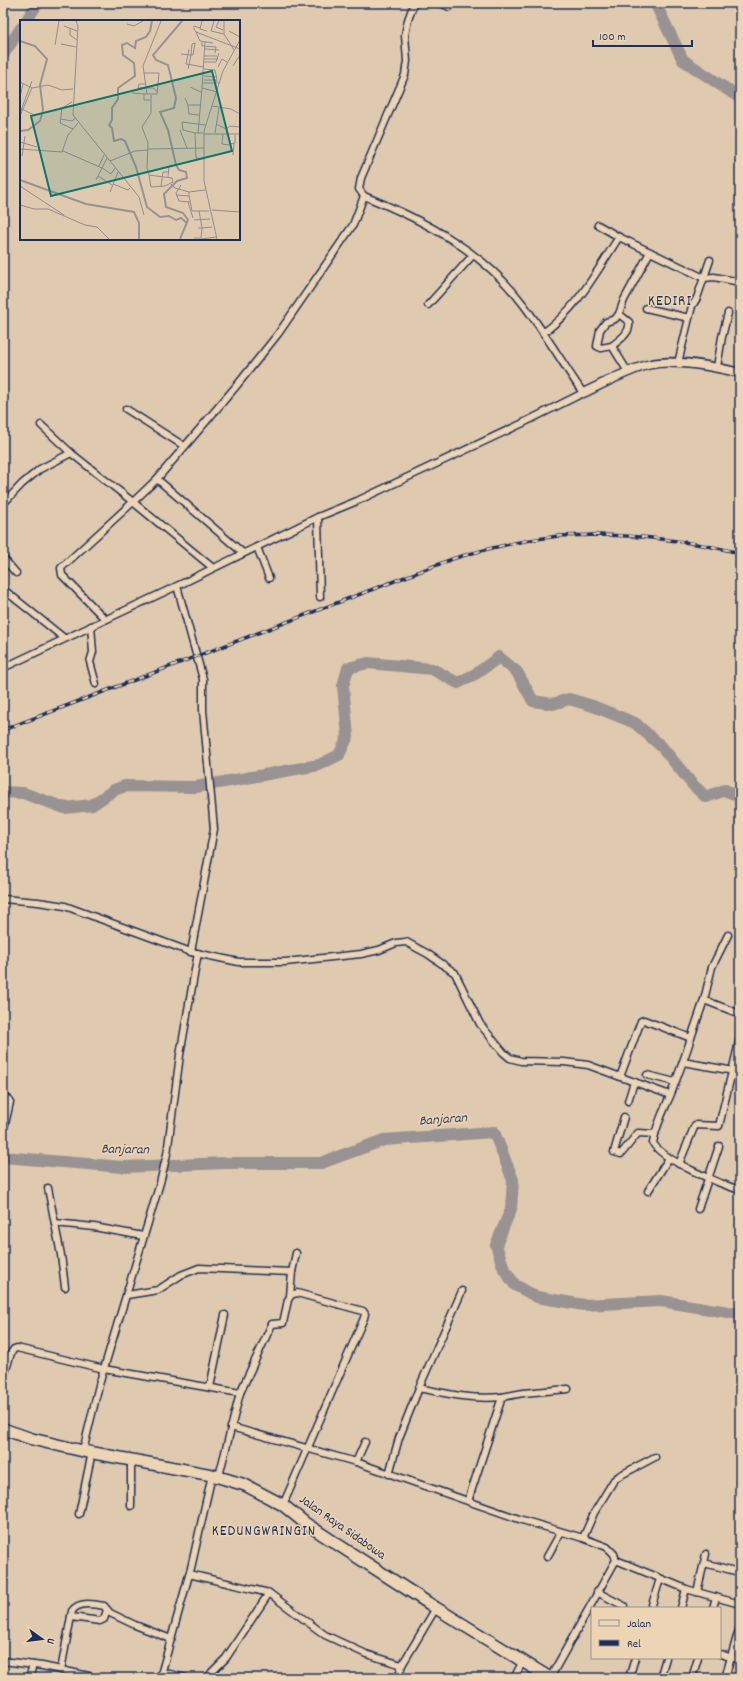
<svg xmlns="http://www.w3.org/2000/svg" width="743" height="1681" font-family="Dekko,sans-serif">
	<rect width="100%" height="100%" fill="#dfcaaf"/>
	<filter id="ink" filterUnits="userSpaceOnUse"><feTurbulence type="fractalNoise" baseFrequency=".025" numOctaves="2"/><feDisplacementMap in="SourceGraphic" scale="8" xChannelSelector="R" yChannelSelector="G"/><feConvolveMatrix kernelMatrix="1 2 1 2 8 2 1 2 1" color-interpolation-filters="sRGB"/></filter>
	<g filter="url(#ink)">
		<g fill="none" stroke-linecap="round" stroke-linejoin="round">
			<g stroke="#999292" stroke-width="12">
				<path d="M 655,3 L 683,60 L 740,98"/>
				<path d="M 26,21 L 38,3"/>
				<path d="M 3,55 L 21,28"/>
				<path d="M 3,792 L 23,793 L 65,808 L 92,805 L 114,790 L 125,786 L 196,787 L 319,765 L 339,755 L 348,736 L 343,686 L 348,668 L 368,663 L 432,669 L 458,683 L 477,673 L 499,657 L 517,672 L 533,701 L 553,704 L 569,699 L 593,706 L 635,723 L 662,747 L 692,784 L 706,797 L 725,790 L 740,797"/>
				<path d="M 3,1157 L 123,1167 L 227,1163 L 321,1163 L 384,1140 L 494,1132 L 513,1180 L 511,1209 L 496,1245 L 504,1269 L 515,1285 L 537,1297 L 584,1305 L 661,1301 L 740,1314"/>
			</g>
			<defs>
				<g id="street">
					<path d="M 441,3 L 449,7"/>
					<path d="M 598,225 L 619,237"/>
					<path d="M 428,305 L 473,255"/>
					<path d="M 646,308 L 689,318"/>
					<path d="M 543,333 C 577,309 597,271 619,237 L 704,278 L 714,277 L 740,282"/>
					<path d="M 612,346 L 601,348 L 597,346 L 600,330 L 606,322 L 615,319 L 619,314"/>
					<path d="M 678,363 L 692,306 L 697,298 L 710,260"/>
					<path d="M 717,367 L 722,337 L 728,313"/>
					<path d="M 628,372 L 612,346 C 619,340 631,333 629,322 L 619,314 L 624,300 L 650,252"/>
					<path d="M 126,409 L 184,446"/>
					<path d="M 41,425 L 71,453 L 133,502 L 61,568 L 62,575 L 105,619"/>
					<path d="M 157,479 L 243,553"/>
					<path d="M 3,504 L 22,484 L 40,469 L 71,453"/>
					<path d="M 318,517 L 320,597"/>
					<path d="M 257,547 L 269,578"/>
					<path d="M 3,558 L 16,573"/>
					<path d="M 213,568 L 133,502 L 157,479 L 238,384 L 278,334 L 353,225 L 364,196"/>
					<path d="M 177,586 L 203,679 L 203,710 L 214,829 L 191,952"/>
					<path d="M 3,589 L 64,638"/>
					<path d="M 91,626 L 93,652 L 90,662 L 96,684"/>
					<path d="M 3,668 L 177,586 L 318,517 L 357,501 L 521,424 L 583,393 C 563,364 545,333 523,304 C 484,252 424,220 364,196 L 359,189 L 361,178 L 405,75 L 407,61 L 405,35 L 408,20 L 414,3"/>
					<path d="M 3,899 L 38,902 L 65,906 L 191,952 L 239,962 L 285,962 L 361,954 L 379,950 L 396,943 L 406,942 L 428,954 L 455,973 L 480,1024 L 503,1052 L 510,1058 L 521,1061 L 564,1062 L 588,1065 L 670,1095"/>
					<path d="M 704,1000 L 740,1014"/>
					<path d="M 691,1038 L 704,1000 L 712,967 L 728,935"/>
					<path d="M 683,1062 L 740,1072"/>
					<path d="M 647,1075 L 675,1082"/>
					<path d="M 620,1077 L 641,1021 L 644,1020 L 691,1038 C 685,1057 678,1075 671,1094 C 664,1110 656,1125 653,1143 C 662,1160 720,1184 740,1190"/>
					<path d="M 3,1097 L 8,1099 L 10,1102 L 5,1124"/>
					<path d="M 628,1101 L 634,1082"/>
					<path d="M 624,1117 L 614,1152 L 621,1154 L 638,1133 L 655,1134"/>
					<path d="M 679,1164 L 695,1125 L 719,1126 L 740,1038"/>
					<path d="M 48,1188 L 61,1255 L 65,1287"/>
					<path d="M 648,1191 L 669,1158"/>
					<path d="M 698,1209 L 719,1146"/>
					<path d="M 55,1223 L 94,1227 L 143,1236"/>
					<path d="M 127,1295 L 158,1290 L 181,1275 L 199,1268 L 292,1272"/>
					<path d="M 290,1296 L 292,1272 L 296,1253"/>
					<path d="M 3,1379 L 11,1353 L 14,1349 L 17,1348 L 104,1369 L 240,1393 L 219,1476"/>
					<path d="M 210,1387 L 225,1315"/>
					<path d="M 419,1388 L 462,1291"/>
					<path d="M 240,1393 L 272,1324 L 283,1323 L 288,1300 L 291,1295 L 297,1293 L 363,1311 L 365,1314 L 364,1318 L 283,1505"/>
					<path d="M 231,1427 L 356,1462 L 522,1520 L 583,1538 L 607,1547 L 614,1554 L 616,1560"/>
					<path d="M 83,1451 L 99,1385 L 160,1183 L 167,1154 L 180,1055 L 198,953"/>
					<path d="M 356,1462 L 365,1442"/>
					<path d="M 389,1474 L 399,1438 L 419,1388 C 448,1394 472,1400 502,1397"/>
					<path d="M 468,1501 L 502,1397 L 523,1393 L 568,1389"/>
					<path d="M 131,1506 L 131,1460"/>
					<path d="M 79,1514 L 92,1452"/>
					<path d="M 583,1538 L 594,1513 L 614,1480 L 619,1476 L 655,1457"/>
					<path d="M 547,1557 L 561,1532"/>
					<path d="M 704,1563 L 735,1571"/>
					<path d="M 189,1574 L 269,1593 L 325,1635 L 366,1654 L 402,1665"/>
					<path d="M 597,1592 L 624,1606"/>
					<path d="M 697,1592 L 706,1554"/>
					<path d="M 651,1608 L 660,1579"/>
					<path d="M 681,1608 L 686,1589"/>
					<path d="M 713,1608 L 716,1597"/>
					<path d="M 71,1617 L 100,1621 L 104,1619 L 107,1610"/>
					<path d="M 720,1654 L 740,1660"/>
					<path d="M 3,1661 L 42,1666 L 89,1676"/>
					<path d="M 61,1670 L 72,1611 C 79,1601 94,1604 104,1606 L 110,1613 L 135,1625 L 171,1639"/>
					<path d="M 162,1672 L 186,1678"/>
					<path d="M 29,1678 L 33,1665"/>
					<path d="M 112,1678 L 114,1678"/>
					<path d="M 160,1678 L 191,1568 L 212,1475"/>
					<path d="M 208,1678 L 212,1672 L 226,1658 L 269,1593"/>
					<path d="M 398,1678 L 402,1665 L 436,1608"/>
					<path d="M 514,1678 L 523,1661"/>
					<path d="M 550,1678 L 616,1560 L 686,1589 L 740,1604"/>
					<path d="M 629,1678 L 635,1658"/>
					<path d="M 660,1678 L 666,1658"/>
					<path d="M 692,1678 L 698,1658"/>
					<path d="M 725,1678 L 740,1626"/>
				</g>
				<path id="secondary" d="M 583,393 C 605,383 627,370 651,364 C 675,359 716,367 740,373"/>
				<path id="highway" d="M 3,1429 L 32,1439 L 83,1451 L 212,1475 L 245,1485 L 283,1505 L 305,1523 L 340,1546 L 436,1608 L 550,1678"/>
			</defs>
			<use href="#street" stroke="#1b2f5e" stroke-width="9"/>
			<use href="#secondary" stroke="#1b2f5e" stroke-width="11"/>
			<use href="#highway" stroke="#1b2f5e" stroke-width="14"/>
			<use href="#street" stroke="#ecd4b4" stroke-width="6"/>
			<use href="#secondary" stroke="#ecd4b4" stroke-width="8"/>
			<use href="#highway" stroke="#ecd4b4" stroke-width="11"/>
			<defs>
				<path id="rail" d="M 3,730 L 455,558 C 489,548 523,540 559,536 C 570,535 581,536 592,535 C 644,535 690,541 740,553"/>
			</defs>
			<use href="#rail" stroke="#1b2f5e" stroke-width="3.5"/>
			<use href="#rail" stroke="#ecd4b4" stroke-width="2" stroke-dasharray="6" stroke-linecap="butt"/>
		</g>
	</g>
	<g text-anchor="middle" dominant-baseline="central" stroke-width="3" stroke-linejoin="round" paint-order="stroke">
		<g font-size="13" fill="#1b2f5e" stroke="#ecd4b4">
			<text transform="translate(342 1528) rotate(35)">Jalan Raya Sidabowa</text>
		</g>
		<g font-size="14" font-style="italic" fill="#344368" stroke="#ecd4b4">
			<text transform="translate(443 1120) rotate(-4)">Banjaran</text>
			<text transform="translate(125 1150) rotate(1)">Banjaran</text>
		</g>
		<g font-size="15" letter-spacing="1" fill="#1b2f5e" stroke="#ecd4b4">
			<text x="670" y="302">KEDIRI</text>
			<text x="264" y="1532">KEDUNGWRINGIN</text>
		</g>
	</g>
	<g transform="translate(20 20)">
		<rect width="220" height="220" fill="#dfcaaf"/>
		<path fill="none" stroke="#999292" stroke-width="2" d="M 132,1 L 130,11 L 126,17 L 116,21 L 115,28 L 107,23 L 102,25 L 103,35 L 114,43 L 115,56 L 98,68 L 98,79 L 92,88 L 92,100 L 89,105 L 92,108 L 94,121 L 101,119 L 105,121 L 116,147 L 127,187 L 140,197 L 149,196 L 156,200 L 161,198 L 167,203M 0,21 L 15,26 L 27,39 L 20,65 L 23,90 L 20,101 L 8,110 L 0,111M 0,160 L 66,184 L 114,192 L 119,203 L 119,219M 160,219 L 168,200 L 163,193 L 146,187 L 144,174 L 157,161 L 167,158 L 166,152 L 159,150 L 156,145 L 148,110 L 140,92 L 154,88 L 156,78 L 148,45 L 136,40 L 133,35 L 162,1"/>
		<path fill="none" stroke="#918c8f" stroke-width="1" d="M 56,1 L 58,6 L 53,95 L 119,177 L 124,195M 182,1 L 180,9 L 187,11M 194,1 L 191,11 L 204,14M 199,1 L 196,7 L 203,10M 204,1 L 204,14 L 214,30M 107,4 L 114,6 L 123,1M 44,6 L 57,11M 50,8 L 50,15 L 57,20M 180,8 L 174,6 L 174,9 L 176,12 L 220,29M 209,11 L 220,17M 176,12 L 180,21 L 193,23M 182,22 L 182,26 L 196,27 L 195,33M 185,22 L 182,68 L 197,72M 175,23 L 173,35 L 171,35 L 172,24 ZM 41,24 L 56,27M 35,25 L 39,1M 169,29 L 166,44 L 184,47M 185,29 L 199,30M 161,34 L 171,35 L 168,49M 184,36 L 197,36M 184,39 L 198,39M 184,42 L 196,42 L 199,33M 213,46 L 220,35M 198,47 L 202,39 L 207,42M 184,49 L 195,50 L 197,60M 124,53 L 139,53 L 137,74 L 127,74M 184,56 L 196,57M 184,60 L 196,60 L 199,64M 0,62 L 12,68 L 28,65 L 42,70 L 53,69M 183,63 L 197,63M 126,64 L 119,64 L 118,68 L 133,68 L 138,72M 170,67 L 181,72M 112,73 L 124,74M 127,74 L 123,46 L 141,1M 127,74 L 124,74 L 124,80 L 130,80M 0,77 L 3,64M 165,78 L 168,85 L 180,85M 52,82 L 42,88 L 40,103 L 53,109M 168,85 L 169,94 L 179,95M 192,86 L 211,89 L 220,94M 0,88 L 14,95M 0,93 L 12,61M 0,96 L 12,68M 41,99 L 52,101 L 55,98M 196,104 L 206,109 L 207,114M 206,109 L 210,106 L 220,107M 160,110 L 167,128M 175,113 L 163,110 L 162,102 L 185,105M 178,113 L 182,68M 183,113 L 175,113 L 176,138 L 184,139M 195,113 L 199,88M 184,114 L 220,114M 203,114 L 202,124 L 209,125M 0,122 L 17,127M 209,124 L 215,123 L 215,115M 0,129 L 42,132 L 48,115 L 58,103M 128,129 L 184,128M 43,131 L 82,148 L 87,138M 213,135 L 214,123M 2,136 L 5,116M 90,141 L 115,131 L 128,130M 79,146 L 84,135M 129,155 L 152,158 L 153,162 L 145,166 L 131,167 L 129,155 L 128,152 L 127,148 L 128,123 L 122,107 L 131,93 L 131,75M 78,156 L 92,165M 148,157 L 149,146 L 152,145M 76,160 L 82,148 L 91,154 L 95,148M 93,164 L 108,170 L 110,168M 151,164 L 155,168 L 169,172M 161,165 L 156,173 L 159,181 L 170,182M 0,166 L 44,195M 141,166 L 143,152 L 149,152M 185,170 L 169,172 L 169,175 L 172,191 L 189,191M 90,172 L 98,152M 156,175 L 169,176M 168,182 L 173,198M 0,185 L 14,189 L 28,189 L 65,205 L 77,207 L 89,219M 192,190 L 220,192M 179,191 L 182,208 L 192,207M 174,200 L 190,199M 174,218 L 181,218 L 182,208 L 178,208M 181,219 L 196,217M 197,219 L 184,161 L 184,111 L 203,51 L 220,20"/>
		<path fill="#0f766e" fill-opacity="0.15" stroke="#0f766e" stroke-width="2" d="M 192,51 L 212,131 L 31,176 L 11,96 Z"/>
		<rect width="220" height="220" fill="none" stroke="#1b2f5e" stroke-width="2"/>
	</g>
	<rect width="743" height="1681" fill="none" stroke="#ecd4b4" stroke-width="16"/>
	<rect x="8" y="8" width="727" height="1665" fill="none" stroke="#1b2f5e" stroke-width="1.5" filter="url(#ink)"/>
	<rect x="591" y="1607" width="130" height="52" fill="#ecd4b4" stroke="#989292"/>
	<rect x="599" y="1620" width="20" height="6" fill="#ecd4b4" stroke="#989292"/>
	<text x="627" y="1627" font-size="12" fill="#1b2f5e">Jalan</text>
	<rect x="599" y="1640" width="20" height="6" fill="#1b2f5e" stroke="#989292"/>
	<text x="627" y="1647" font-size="12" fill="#1b2f5e">Rel</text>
	<g transform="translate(42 1639) rotate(104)" stroke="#ecd4b4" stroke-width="3" paint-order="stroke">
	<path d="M0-3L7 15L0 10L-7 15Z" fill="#1b2f5e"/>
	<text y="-6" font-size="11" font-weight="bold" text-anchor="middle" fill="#1b2f5e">U</text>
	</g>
	<path d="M593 40v6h99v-6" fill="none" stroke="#1b2f5e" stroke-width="2"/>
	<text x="599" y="40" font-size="12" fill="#1b2f5e" stroke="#ecd4b4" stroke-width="3" paint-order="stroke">100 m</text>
</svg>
